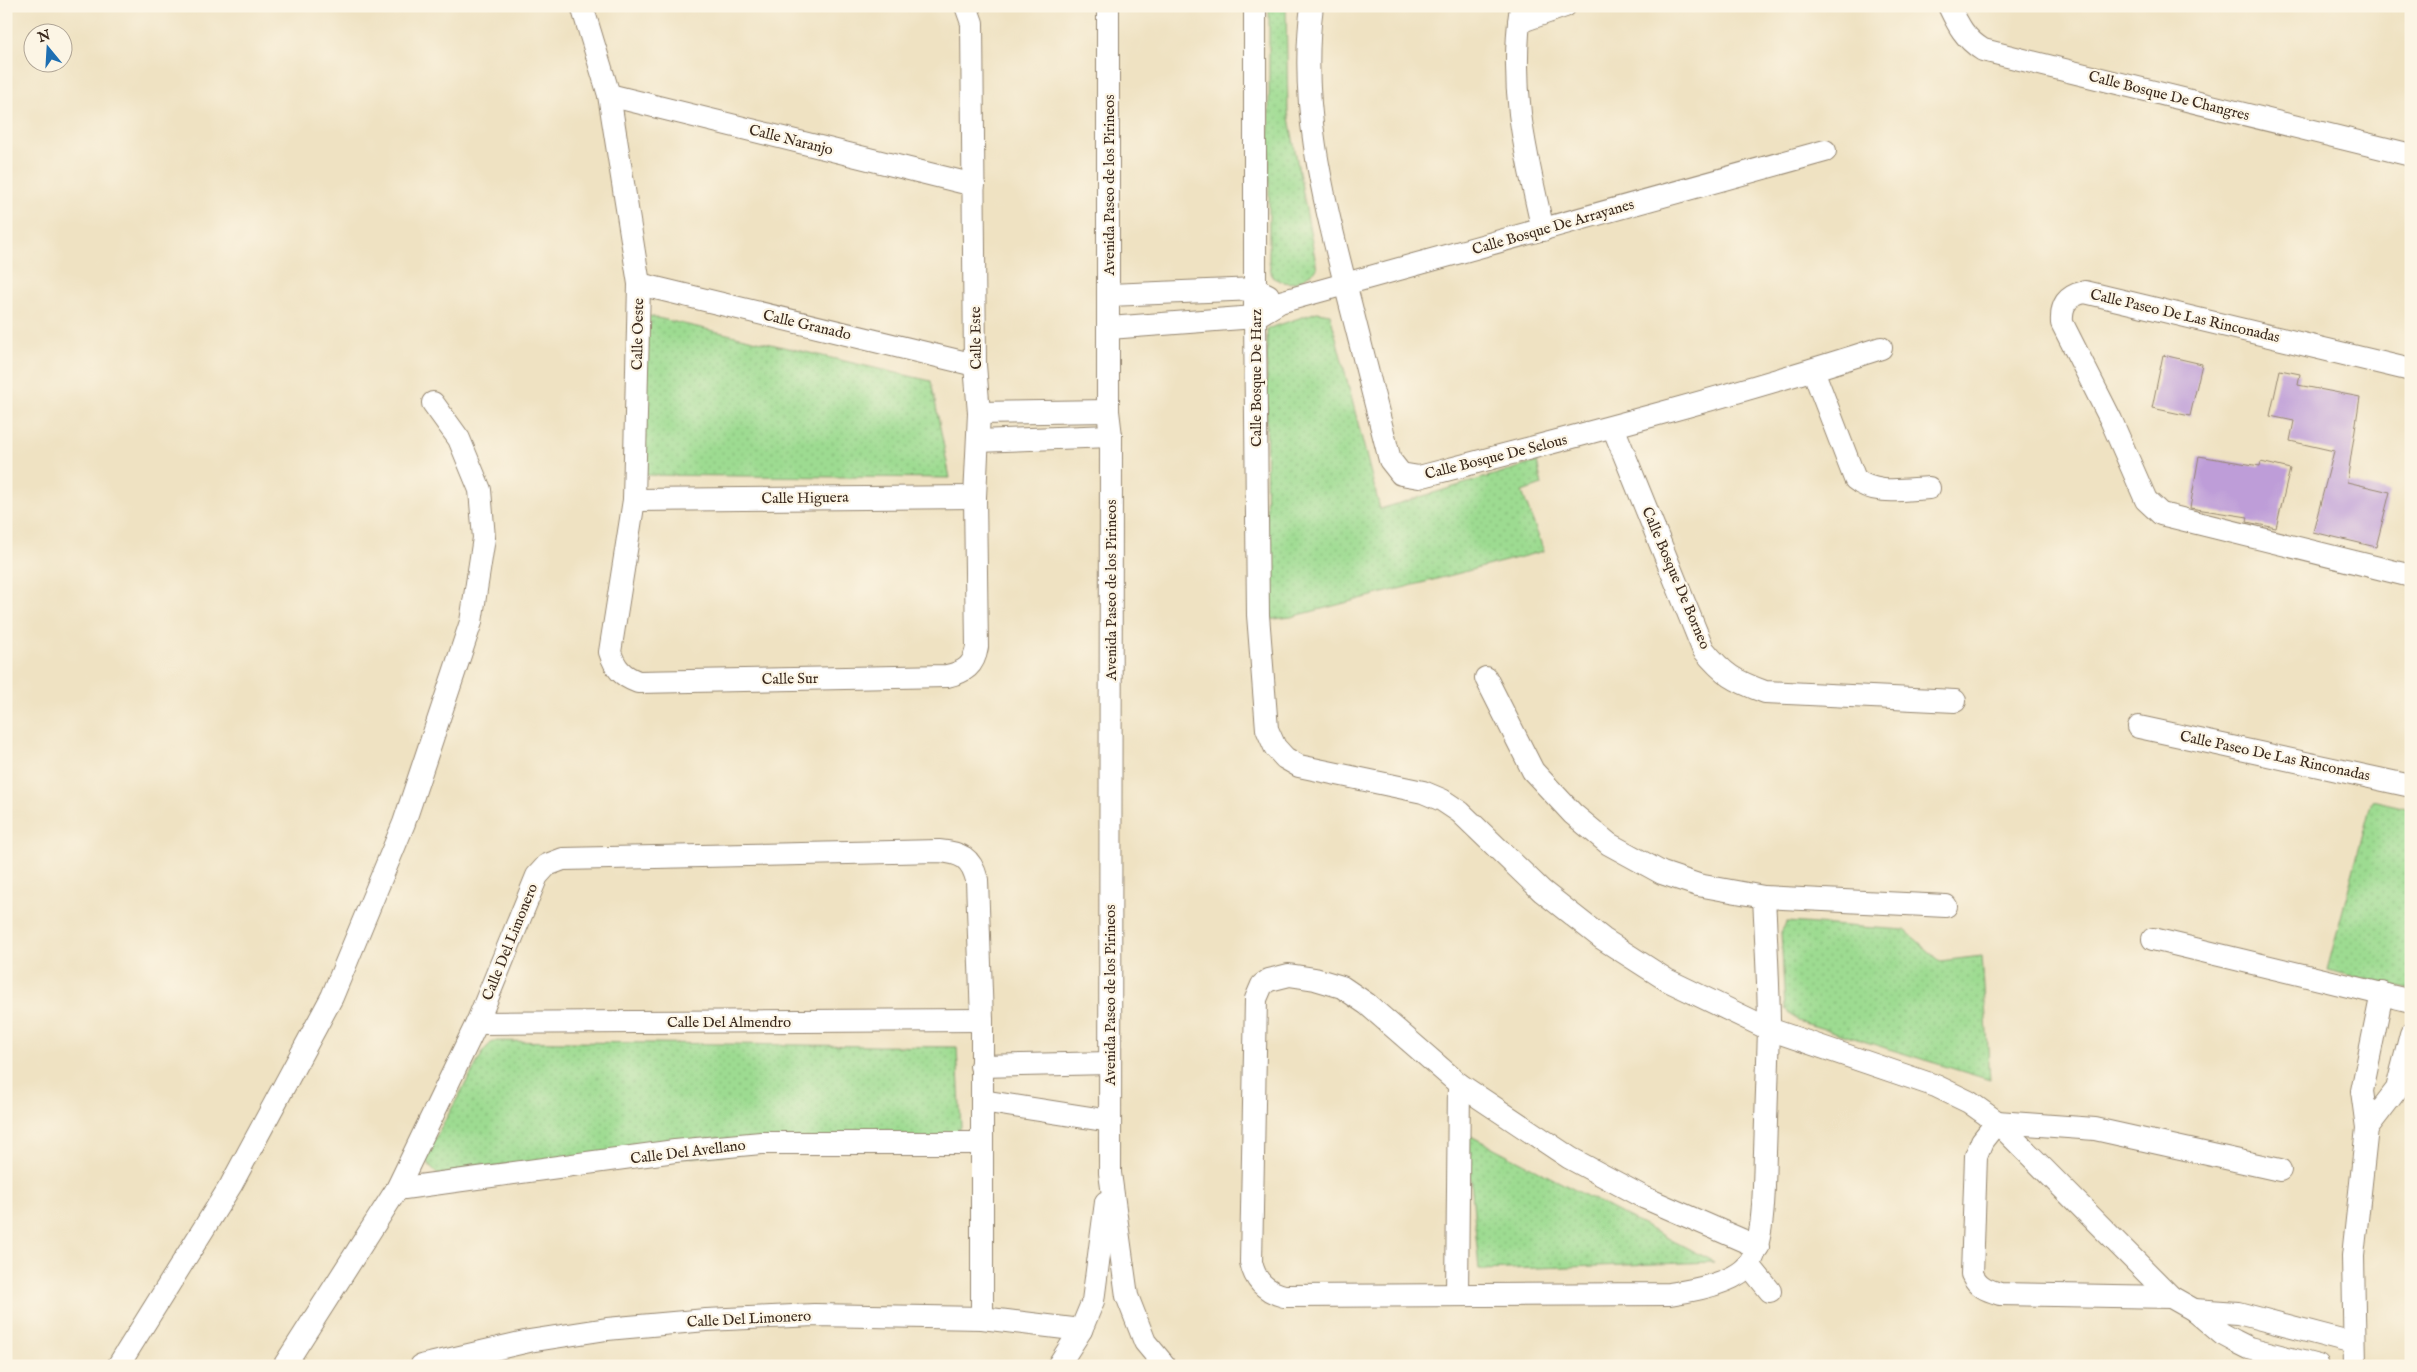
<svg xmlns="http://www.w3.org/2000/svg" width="2417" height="1372" font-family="'IM FELL English',serif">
	<defs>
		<pattern id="park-dots" width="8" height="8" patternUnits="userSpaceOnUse" patternTransform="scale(1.25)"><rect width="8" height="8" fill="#9ddb91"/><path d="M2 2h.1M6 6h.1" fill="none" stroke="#88bc7d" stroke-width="1.8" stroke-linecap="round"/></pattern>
	</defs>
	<rect width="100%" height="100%" fill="#fcf5e5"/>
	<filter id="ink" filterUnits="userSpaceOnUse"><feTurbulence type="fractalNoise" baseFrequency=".02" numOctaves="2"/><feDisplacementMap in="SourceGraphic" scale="10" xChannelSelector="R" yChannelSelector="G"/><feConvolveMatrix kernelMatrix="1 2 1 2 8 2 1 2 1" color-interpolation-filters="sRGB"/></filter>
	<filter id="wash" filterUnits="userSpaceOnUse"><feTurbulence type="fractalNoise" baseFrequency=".0096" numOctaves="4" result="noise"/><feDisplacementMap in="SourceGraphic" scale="20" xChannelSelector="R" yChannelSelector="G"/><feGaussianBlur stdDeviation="1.12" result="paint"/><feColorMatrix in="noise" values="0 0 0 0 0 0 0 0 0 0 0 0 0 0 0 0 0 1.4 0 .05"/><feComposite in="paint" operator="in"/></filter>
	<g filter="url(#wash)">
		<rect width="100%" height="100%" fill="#efe2c2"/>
		<g fill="url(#park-dots)" stroke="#6c8258">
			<path d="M 1269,6 L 1286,6 L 1288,112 L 1317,269 C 1300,282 1291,288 1272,277 L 1269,260 Z"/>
			<path d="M 1317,312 L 1330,314 L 1380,509 L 1537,462 L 1542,485 L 1522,492 L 1544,551 L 1291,617 L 1266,620 L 1267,329 Z"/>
			<path d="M 636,313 L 931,381 L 950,478 L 640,475 Z"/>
			<path d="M 2372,800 L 2411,809 L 2411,990 L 2327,970 Z"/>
			<path d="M 1787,922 L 1905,930 L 1940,961 L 1982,956 L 1990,1080 L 1798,1021 L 1785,1009 L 1781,932 Z"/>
			<path d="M 493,1041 L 957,1047 L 961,1127 L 954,1137 L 440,1177 L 426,1161 L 429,1149 L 485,1049 Z"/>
			<path d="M 1467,1134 L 1714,1262 L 1479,1270 Z"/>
		</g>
		<g id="blocks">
			<g fill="#be9dd8">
				<path d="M 2163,355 L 2202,364 L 2190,416 L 2152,408 Z"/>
				<path d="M 2280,370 L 2300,374 L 2298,385 L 2360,397 L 2347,482 L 2390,492 L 2376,547 L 2313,532 L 2334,451 L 2290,441 L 2294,421 L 2270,416 Z"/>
				<path d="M 2199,456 L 2260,466 L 2261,462 L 2290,469 L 2276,528 L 2247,522 L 2248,517 L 2190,508 Z"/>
			</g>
		</g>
	</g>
	<g filter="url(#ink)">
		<use href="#blocks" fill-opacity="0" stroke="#958670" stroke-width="1"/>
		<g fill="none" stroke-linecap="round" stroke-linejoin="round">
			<defs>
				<g id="minor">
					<path d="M 582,6 L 609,95 L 639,284 L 634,500 L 610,652 C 615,668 622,676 638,682 L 947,676 C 965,672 974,666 977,647 L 975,497 L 979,413 L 975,365 L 972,23 L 966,6"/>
					<path d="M 1108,6 L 1108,411 L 1111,436 L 1110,1173 L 1127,1296 L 1145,1342 L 1165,1366"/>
					<path d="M 1255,6 L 1255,317 L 1258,615 L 1267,729 L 1275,747 L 1285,758 L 1299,766 L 1423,792 L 1442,800 L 1460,812 L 1542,891 L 1603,939 L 1667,980 L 1769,1029 L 1936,1086 L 1969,1102 L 1997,1122 L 2171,1297 L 2194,1310 L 2222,1334 L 2235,1341 L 2249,1348 L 2318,1366"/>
					<path d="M 1312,6 C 1299,102 1322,192 1345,283 C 1360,342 1375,401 1390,460 L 1401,474 L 1419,477 C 1574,437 1729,397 1881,348"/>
					<path d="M 1521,6 C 1509,89 1525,151 1543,230"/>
					<path d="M 1949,6 C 1958,25 1965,39 1983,50 L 2411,155"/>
					<path d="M 1519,22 L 1565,6"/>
					<path d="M 609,95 L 974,185"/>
					<path d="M 639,284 L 975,365"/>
					<path d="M 1109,295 L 1256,289 L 1268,295"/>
					<path d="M 1109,328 L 1255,317 L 1280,302 L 1825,151"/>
					<path d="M 1813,370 L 1855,479 C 1875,496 1905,489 1929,488"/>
					<path d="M 2411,370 L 2085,292 C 2066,296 2061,305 2062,323 L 2111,420 L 2146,500 L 2161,514 L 2411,576"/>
					<path d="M 979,413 L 1108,411"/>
					<path d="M 1613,427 L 1703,649 C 1724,675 1735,681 1765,692 L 1955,701"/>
					<path d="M 978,441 L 1111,436"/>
					<path d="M 634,500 L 975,497"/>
					<path d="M 1486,678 L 1533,771 L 1573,814 L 1609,844 L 1662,873 L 1698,885 L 1764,897 L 1946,906"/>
					<path d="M 2139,727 L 2411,786"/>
					<path d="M 2153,939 L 2411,1001"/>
					<path d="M 477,1023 L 982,1020"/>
					<path d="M 981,1066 L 1110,1063"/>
					<path d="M 982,1101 L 1110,1121"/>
					<path d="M 2367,1128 L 2397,1089 L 2411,1034"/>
					<path d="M 397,1189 L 675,1151 L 761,1143 L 981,1143"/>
					<path d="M 1758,1247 L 1643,1197 L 1570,1158 L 1459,1084 L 1367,1004 L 1342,987 L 1315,979 L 1289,975 L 1269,980 L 1262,985 L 1256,999 L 1251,1262 C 1255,1281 1265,1291 1284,1296 L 1669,1294 C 1691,1291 1736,1283 1749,1264 C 1765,1242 1764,1180 1765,1152 C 1766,1111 1768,1071 1769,1030 C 1769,986 1766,941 1764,897"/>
					<path d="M 1749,1265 L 1770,1291"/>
					<path d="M 1457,1295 L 1459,1084"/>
					<path d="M 2171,1297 L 2000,1294 C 1987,1290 1978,1287 1972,1274 L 1976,1156 L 1982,1141 L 1997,1122 L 2095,1129 L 2280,1170"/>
					<path d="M 2194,1310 L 2238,1313 L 2353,1343"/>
					<path d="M 118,1366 L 231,1185 L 332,997 L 404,823 L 471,622 L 484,538 L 480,490 L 459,439 L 433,403"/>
					<path d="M 284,1366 L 397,1189 L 477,1023 L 537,876 L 547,865 L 563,859 L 939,851 C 961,853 971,857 977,880 L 982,1020 L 982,1318"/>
					<path d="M 421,1366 L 529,1341 L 607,1329 L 706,1320 L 814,1315 L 982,1318 L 1081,1330"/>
					<path d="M 1058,1366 L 1081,1330 L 1093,1301 L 1106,1202"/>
					<path d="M 2355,1366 L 2353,1256 L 2367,1128 L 2362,1091 L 2382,993"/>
				</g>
			</defs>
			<use href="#minor" stroke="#958670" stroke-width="24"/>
			<use href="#minor" stroke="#fff" stroke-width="22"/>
		</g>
	</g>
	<g text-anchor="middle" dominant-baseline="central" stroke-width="4.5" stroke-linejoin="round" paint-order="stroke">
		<g font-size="15" fill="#3b2a1e" stroke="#fcf5e5">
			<text transform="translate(2169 96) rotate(14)">Calle Bosque De Changres</text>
			<text transform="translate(791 140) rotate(14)">Calle Naranjo</text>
			<text transform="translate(1109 185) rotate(-90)">Avenida Paseo de los Pirineos</text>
			<text transform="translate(1553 227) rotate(-16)">Calle Bosque De Arrayanes</text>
			<text transform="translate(2185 316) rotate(13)">Calle Paseo De Las Rinconadas</text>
			<text transform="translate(807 325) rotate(13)">Calle Granado</text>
			<text transform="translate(638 334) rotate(-89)">Calle Oeste</text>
			<text transform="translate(976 338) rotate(-91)">Calle Este</text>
			<text transform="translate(1256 378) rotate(-90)">Calle Bosque De Harz</text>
			<text transform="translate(1496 457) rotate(-14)">Calle Bosque De Selous</text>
			<text transform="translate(805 498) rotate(-1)">Calle Higuera</text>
			<text transform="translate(1676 578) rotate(67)">Calle Bosque De Borneo</text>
			<text transform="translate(1111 590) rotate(-90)">Avenida Paseo de los Pirineos</text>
			<text transform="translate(790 679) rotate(-1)">Calle Sur</text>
			<text transform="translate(2275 756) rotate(12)">Calle Paseo De Las Rinconadas</text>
			<text transform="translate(510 942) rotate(-68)">Calle Del Limonero</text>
			<text transform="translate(1110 995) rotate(-90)">Avenida Paseo de los Pirineos</text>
			<text x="729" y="1022">Calle Del Almendro</text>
			<text transform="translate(688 1152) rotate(-7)">Calle Del Avellano</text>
			<text transform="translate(749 1319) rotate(-3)">Calle Del Limonero</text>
		</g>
	</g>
	<rect width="2417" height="1372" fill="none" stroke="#fcf5e5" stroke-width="25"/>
	<g transform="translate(48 48) rotate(342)"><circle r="24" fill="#fcf5e5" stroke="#afa495"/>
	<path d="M0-4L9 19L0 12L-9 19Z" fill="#1f6fb2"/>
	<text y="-8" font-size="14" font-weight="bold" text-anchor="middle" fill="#3b2a1e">N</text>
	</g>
</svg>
